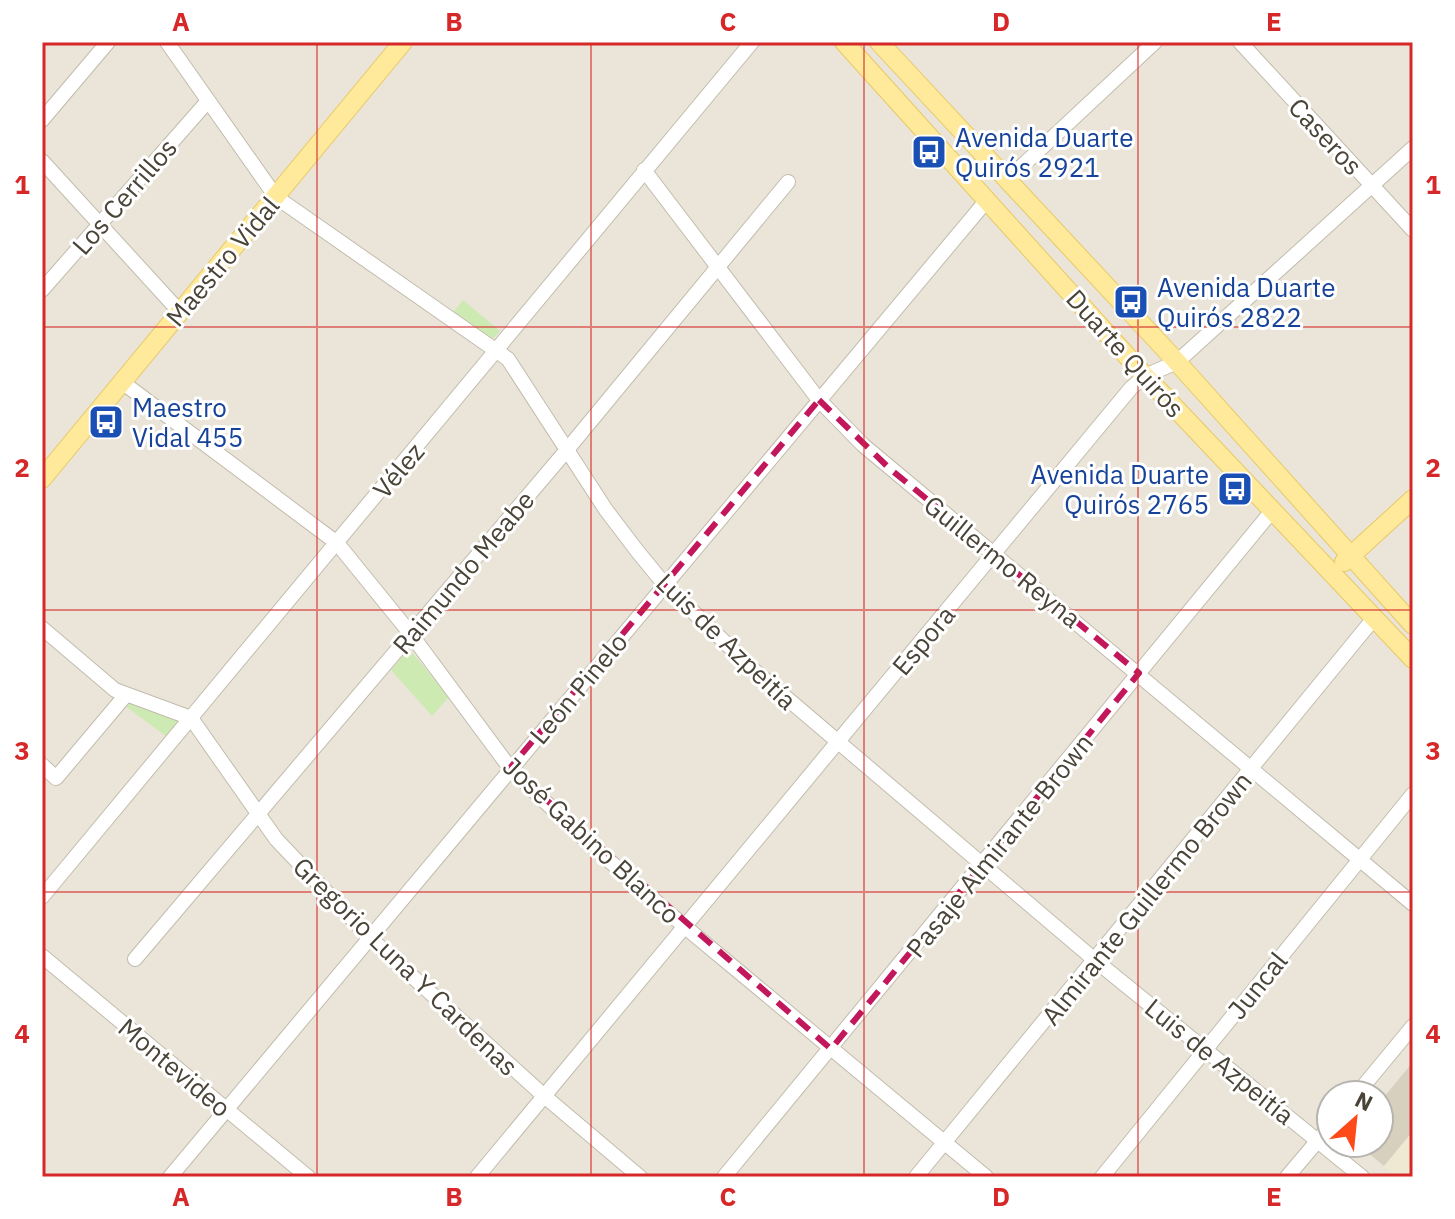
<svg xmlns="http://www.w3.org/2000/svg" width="1455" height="1219" font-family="'IBM Plex Sans',sans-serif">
	<rect width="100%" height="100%" fill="#f5f3eb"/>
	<path fill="#eae5d8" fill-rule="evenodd" d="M 42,42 L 1413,42 L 1413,1177 L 42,1177 ZM 1331,1095 L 1379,1095 L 1379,1143 L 1331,1143 Z"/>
	<path fill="#efe9d4" d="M 1413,1062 L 1413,1177 L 1397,1177 L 1356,1143 L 1379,1143 L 1379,1103 Z"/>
	<g fill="#ceeab3">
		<path d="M 463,300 L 500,331 L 490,342 L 451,315 Z"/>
		<path d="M 409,649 L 449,697 L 432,716 L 391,670 Z"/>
		<path d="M 127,702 L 182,721 L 167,737 L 124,705 Z"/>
	</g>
	<path fill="#d8d0bf" d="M 1413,1062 L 1413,1131 L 1384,1166 L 1356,1143 L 1379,1143 L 1379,1103 Z"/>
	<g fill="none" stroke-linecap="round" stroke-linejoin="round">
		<defs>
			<g id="minor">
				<path d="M 167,42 L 276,197 L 508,359 L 606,510 L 638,552 L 665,585 L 756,672 L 1096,961 L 1362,1177"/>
				<path d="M 1240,42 L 1413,230"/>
				<path d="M 42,120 L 108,42"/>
				<path d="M 42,161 L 179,311"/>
				<path d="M 644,170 L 819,400 L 863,445 L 1413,904"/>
				<path d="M 1006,181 L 1155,42"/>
				<path d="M 42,290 L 207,102"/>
				<path d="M 122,382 L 337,543 L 410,633 L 510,768 L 582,837 L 684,926 L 986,1177"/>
				<path d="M 42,628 L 115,690 L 191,718 L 276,839 L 371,939 L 543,1095 L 640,1177"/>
				<path d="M 42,765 L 56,778 L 125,696"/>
				<path d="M 42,897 L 752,42"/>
				<path d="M 42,956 L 308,1177"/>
				<path d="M 135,959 L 566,451 L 788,182"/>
				<path d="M 1356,1095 L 1413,1026"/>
				<path d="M 170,1177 L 987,200"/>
				<path d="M 477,1177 L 1131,388 L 1145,376 L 1177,362 L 1413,148"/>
				<path d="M 724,1177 L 1272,511"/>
				<path d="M 916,1177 L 1375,617"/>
				<path d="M 1102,1177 L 1413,794"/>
				<path d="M 1287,1177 L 1331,1125"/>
			</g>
			<g id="major">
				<path d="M 844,42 L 1145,376 L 1413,659"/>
				<path d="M 879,42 L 1177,362 L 1413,625"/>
				<path d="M 42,479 L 403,42"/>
				<path d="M 1344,562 L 1413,499"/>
			</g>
		</defs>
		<use href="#minor" stroke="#c2bcad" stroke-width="16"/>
		<use href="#major" stroke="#e7c967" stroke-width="20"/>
		<use href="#minor" stroke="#fff" stroke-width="14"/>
		<use href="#major" stroke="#ffe99a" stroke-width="18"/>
	</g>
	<path fill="none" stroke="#c2185b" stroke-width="6" stroke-dasharray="16 10" stroke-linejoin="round" d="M 819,400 L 889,468 L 1139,673 L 831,1049 L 510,768 Z"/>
	<path fill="none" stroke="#d62828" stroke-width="2" stroke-opacity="0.55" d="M 317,42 L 317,1177M 591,42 L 591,1177M 864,42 L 864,1177M 1138,42 L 1138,1177M 42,327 L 1413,327M 42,610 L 1413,610M 42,892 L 1413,892"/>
	<defs>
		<symbol id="bus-square" viewBox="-11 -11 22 22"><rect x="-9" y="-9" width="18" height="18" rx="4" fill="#1a4fb4" stroke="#fff"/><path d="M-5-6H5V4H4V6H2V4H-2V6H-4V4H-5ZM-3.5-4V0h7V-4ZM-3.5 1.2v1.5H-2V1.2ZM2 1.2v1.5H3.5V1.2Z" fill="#fff"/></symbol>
	</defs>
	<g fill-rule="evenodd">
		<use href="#bus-square" x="909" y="132" width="40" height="40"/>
		<use href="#bus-square" x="1111" y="282" width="40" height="40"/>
		<use href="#bus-square" x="86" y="402" width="40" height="40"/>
		<use href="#bus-square" x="1215" y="469" width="40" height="40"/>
	</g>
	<g text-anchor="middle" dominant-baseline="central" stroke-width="6" stroke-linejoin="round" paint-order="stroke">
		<g font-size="26" fill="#4a4438" stroke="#fff">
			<text transform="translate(1326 136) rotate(47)">Caseros</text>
			<text transform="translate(124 196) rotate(-49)">Los Cerrillos</text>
			<text transform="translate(222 261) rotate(-50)">Maestro Vidal</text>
			<text transform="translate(1126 353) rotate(48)">Duarte Quirós</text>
			<text transform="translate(398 470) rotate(-50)">Vélez</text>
			<text transform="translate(1003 561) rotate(39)">Guillermo Reyna</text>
			<text transform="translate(463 572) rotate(-50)">Raimundo Meabe</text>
			<text transform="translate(923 640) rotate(-50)">Espora</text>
			<text transform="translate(727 641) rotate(44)">Luis de Azpeitía</text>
			<text transform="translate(578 688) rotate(-50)">León Pinelo</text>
			<text transform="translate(592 840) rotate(43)">José Gabino Blanco</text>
			<text transform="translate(999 845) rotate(-51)">Pasaje Almirante Brown</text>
			<text transform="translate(1146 898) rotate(-51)">Almirante Guillermo Brown</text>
			<text transform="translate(406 966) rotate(44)">Gregorio Luna Y Cardenas</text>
			<text transform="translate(1257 985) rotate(-51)">Juncal</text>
			<text transform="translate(1220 1061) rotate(39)">Luis de Azpeitía</text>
			<text transform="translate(175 1067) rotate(40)">Montevideo</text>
		</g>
		<g font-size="26" fill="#164399" stroke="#fff" text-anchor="start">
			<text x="955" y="137">Avenida Duarte<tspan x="955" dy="30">Quirós 2921</tspan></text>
			<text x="1157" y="287">Avenida Duarte<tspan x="1157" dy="30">Quirós 2822</tspan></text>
			<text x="132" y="407">Maestro<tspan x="132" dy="30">Vidal 455</tspan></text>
			<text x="1209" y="474" text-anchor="end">Avenida Duarte<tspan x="1209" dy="30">Quirós 2765</tspan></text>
		</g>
	</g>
	<rect width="1455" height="1219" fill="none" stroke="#ffffff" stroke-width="88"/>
	<g transform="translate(1355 1119) rotate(27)"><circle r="38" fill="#ffffff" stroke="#b7b4af" stroke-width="2"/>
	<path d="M0-6L14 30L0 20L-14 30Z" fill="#fe4a19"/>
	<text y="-12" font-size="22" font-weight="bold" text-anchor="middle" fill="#4a4438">N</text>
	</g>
	<rect x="44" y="44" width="1367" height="1131" fill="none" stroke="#d62828" stroke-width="3"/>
	<g font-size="26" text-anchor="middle" font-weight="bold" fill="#d62828">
		<text x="181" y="31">A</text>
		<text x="454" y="31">B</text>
		<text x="728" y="31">C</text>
		<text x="1001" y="31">D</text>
		<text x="1274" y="31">E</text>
		<text x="22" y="194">1</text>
		<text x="1433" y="194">1</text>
		<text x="22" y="477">2</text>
		<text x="1433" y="477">2</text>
		<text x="22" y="760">3</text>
		<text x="1433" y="760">3</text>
		<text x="22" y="1043">4</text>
		<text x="1433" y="1043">4</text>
		<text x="181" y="1206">A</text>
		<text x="454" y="1206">B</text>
		<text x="728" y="1206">C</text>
		<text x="1001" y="1206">D</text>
		<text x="1274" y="1206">E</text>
	</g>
</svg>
